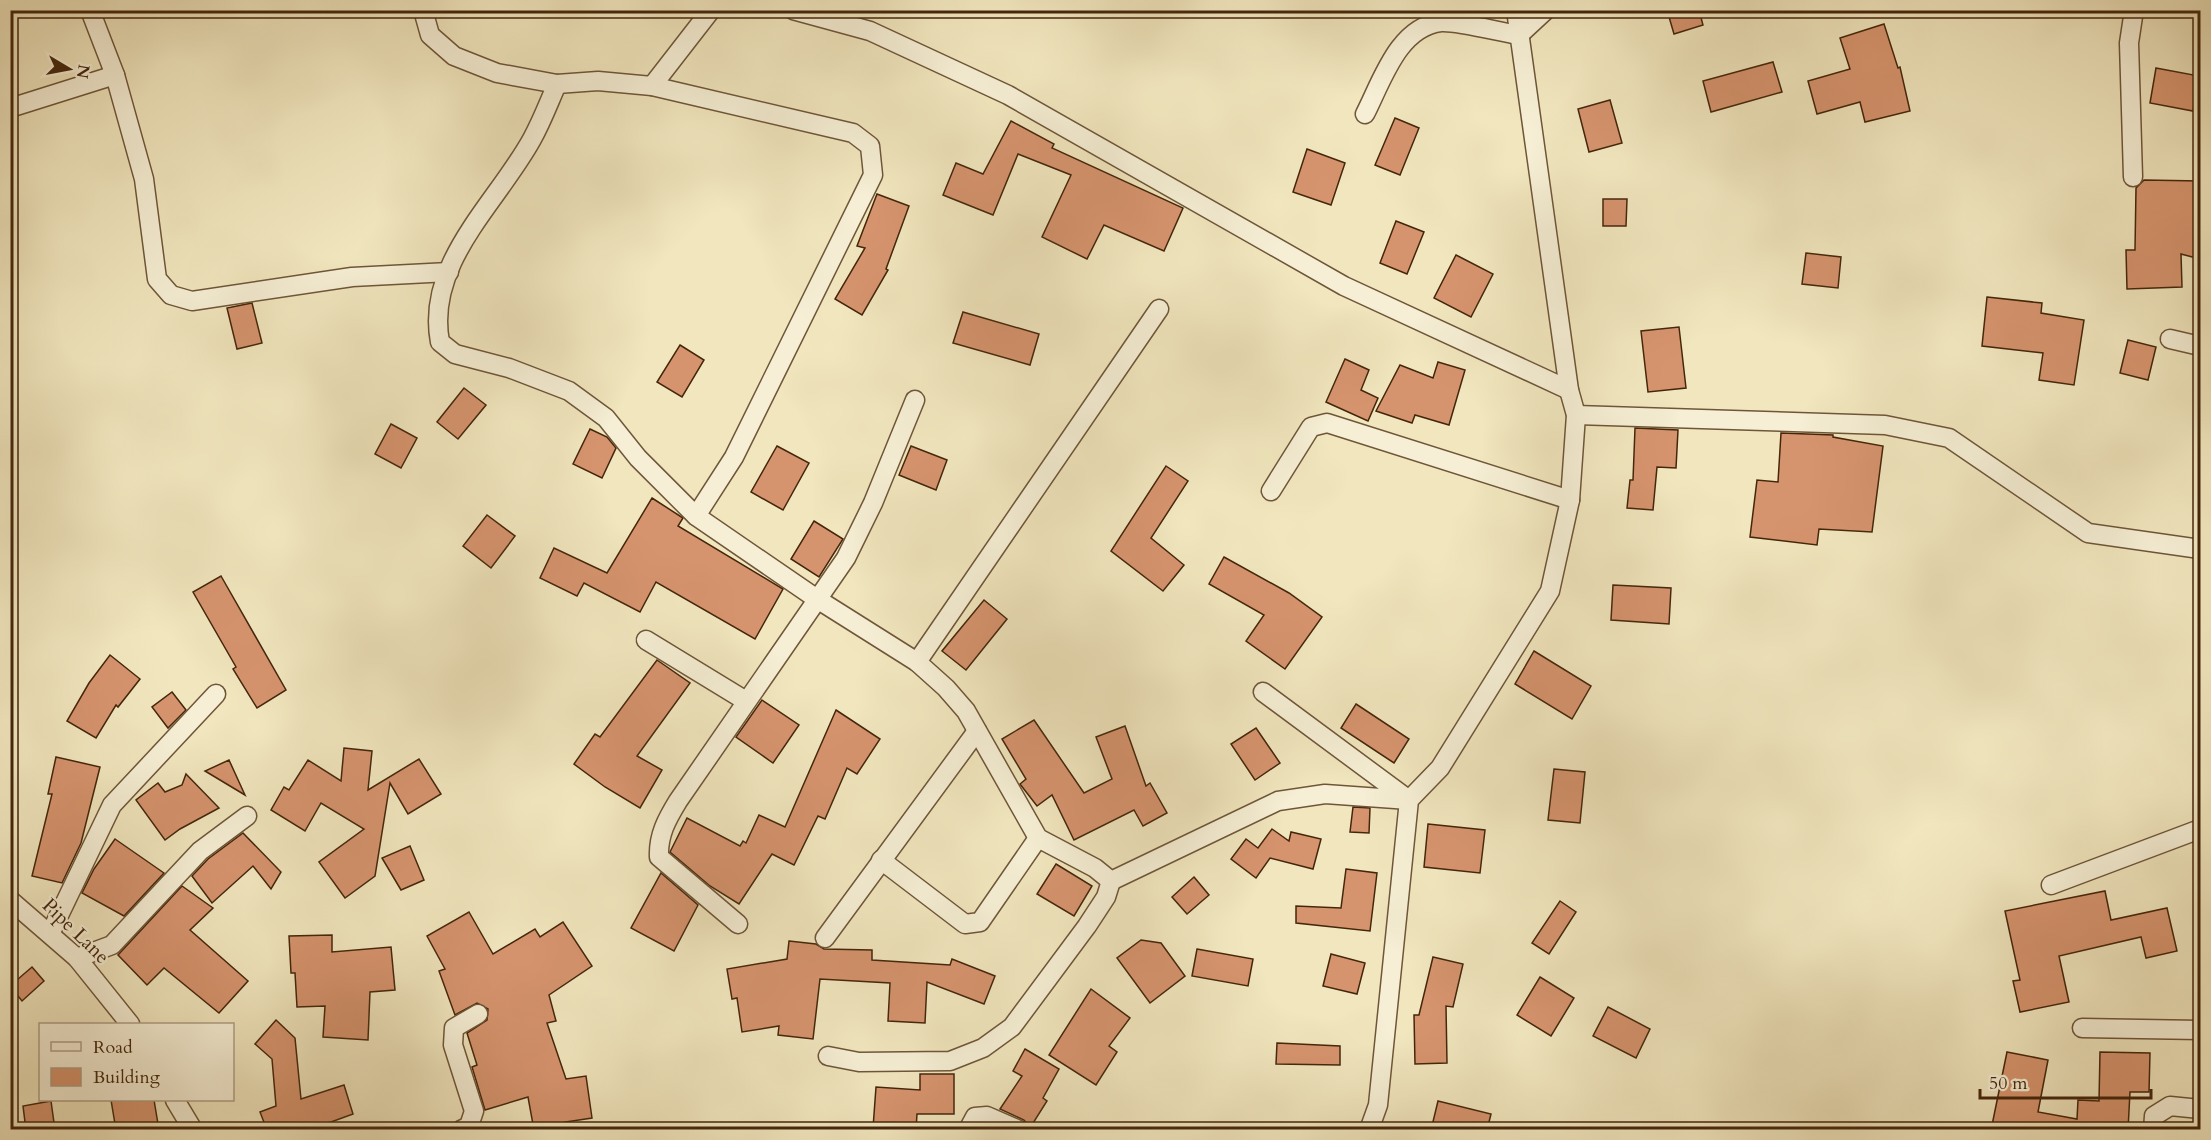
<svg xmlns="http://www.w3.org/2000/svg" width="2211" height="1140" font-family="Cardo,serif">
	<rect width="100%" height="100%" fill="#f1e6be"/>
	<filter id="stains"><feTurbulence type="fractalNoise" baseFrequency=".00333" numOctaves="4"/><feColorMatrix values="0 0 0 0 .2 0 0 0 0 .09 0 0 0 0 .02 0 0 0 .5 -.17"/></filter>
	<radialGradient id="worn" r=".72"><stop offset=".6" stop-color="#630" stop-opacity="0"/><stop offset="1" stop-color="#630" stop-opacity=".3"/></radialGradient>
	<g fill="#d6946e" stroke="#44260c" stroke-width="1.5">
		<path d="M 1667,10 L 1699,10 L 1703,25 L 1674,34 Z"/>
		<path d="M 1884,24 L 1898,68 L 1900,67 L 1910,111 L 1865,122 L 1860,102 L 1817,114 L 1808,81 L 1850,69 L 1840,38 Z"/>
		<path d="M 1773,62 L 1782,92 L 1711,112 L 1703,81 Z"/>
		<path d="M 2156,68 L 2199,76 L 2193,111 L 2150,103 Z"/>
		<path d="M 1610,100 L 1622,143 L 1589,152 L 1578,109 Z"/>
		<path d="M 1395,118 L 1419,128 L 1400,175 L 1375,165 Z"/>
		<path d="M 1011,121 L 1054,144 L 1052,148 L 1183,208 L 1164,251 L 1104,225 L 1087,259 L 1042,237 L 1071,175 L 1018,154 L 993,215 L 943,195 L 956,163 L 983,174 Z"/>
		<path d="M 1307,149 L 1345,163 L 1331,205 L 1293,192 Z"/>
		<path d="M 2144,180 L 2200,181 L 2200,259 L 2181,254 L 2182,287 L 2127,289 L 2126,250 L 2135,250 L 2136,188 Z"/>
		<path d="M 877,194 L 909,206 L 886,269 L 888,270 L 862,315 L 835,299 L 865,248 L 857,246 Z"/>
		<path d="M 1603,199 L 1627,199 L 1626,226 L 1603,226 Z"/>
		<path d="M 1396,221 L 1424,232 L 1407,274 L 1380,263 Z"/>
		<path d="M 1806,253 L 1841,257 L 1838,288 L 1802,284 Z"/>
		<path d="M 1456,255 L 1493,274 L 1471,317 L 1434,298 Z"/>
		<path d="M 1987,297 L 2042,303 L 2041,313 L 2084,320 L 2074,385 L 2039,380 L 2043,353 L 1982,346 Z"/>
		<path d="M 252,303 L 262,343 L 237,349 L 227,308 Z"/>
		<path d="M 963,312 L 1039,334 L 1030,365 L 953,343 Z"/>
		<path d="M 1679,327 L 1686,388 L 1648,392 L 1641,331 Z"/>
		<path d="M 2128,340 L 2156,347 L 2148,380 L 2120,373 Z"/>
		<path d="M 680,345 L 704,360 L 682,397 L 657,382 Z"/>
		<path d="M 1345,359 L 1369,370 L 1361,390 L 1378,398 L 1368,421 L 1326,402 Z"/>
		<path d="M 1438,362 L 1465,370 L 1449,425 L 1415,415 L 1412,423 L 1376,411 L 1400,365 L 1433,378 Z"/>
		<path d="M 464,388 L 486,405 L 458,439 L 437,422 Z"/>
		<path d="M 391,424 L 417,438 L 401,468 L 375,454 Z"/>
		<path d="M 1635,428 L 1678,430 L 1676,468 L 1657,467 L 1653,510 L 1627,508 L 1630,480 L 1633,480 Z"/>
		<path d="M 590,429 L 607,437 L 616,448 L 602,478 L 573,464 Z"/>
		<path d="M 1781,433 L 1833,435 L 1833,437 L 1883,446 L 1872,532 L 1819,529 L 1817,545 L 1750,537 L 1757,480 L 1778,482 Z"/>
		<path d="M 777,446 L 809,463 L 783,510 L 751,492 Z"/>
		<path d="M 911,446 L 947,460 L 936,490 L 899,475 Z"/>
		<path d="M 1166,466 L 1188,481 L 1151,538 L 1184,565 L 1163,591 L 1111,551 Z"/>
		<path d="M 652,498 L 683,518 L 678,526 L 783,589 L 755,639 L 656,582 L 640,612 L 584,583 L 577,596 L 540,578 L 554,548 L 607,573 Z"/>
		<path d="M 487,515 L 515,536 L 491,568 L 463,546 Z"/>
		<path d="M 814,521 L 843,539 L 819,577 L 791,559 Z"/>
		<path d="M 1224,557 L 1289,593 L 1322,617 L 1285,669 L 1246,641 L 1264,615 L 1209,584 Z"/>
		<path d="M 221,576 L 286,690 L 257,708 L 233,669 L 236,667 L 193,592 Z"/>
		<path d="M 1613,585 L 1671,588 L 1669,624 L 1611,620 Z"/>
		<path d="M 984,600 L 1007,619 L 966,670 L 942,651 Z"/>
		<path d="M 1534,651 L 1591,686 L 1572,719 L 1515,684 Z"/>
		<path d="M 110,655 L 140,679 L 118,707 L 116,705 L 96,738 L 67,721 L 89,683 Z"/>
		<path d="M 657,660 L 690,683 L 637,756 L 662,770 L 640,808 L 605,787 L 574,764 L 595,734 L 600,737 Z"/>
		<path d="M 172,692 L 186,710 L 168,728 L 152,707 Z"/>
		<path d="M 762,700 L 799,725 L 773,763 L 736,737 Z"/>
		<path d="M 1356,704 L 1409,739 L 1394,763 L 1341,728 Z"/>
		<path d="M 836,710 L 880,739 L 857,774 L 847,768 L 825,819 L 818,816 L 794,865 L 772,854 L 739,904 L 710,886 L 670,852 L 687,818 L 740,846 L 743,841 L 746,843 L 759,815 L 785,827 Z"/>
		<path d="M 1034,720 L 1084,793 L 1112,779 L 1096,737 L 1125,726 L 1146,786 L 1150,783 L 1167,813 L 1143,826 L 1134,810 L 1074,840 L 1052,795 L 1037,806 L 1020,784 L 1026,779 L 1002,739 Z"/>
		<path d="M 1256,728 L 1280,763 L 1255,780 L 1231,744 Z"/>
		<path d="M 344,748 L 372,751 L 368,790 L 419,759 L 441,794 L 408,814 L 390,783 L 375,876 L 345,898 L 319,862 L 364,829 L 321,803 L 305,831 L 271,810 L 284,787 L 289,790 L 308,760 L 341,781 Z"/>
		<path d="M 56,757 L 100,767 L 81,843 L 62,883 L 32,876 L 52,794 L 48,794 Z"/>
		<path d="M 229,760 L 245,795 L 205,771 Z"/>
		<path d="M 1554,769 L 1585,772 L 1580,823 L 1548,820 Z"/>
		<path d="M 186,774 L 219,808 L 180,829 L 165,840 L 136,800 L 158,783 L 165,792 L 182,785 Z"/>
		<path d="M 1353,807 L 1370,808 L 1369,833 L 1350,832 Z"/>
		<path d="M 1428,824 L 1485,830 L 1480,873 L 1424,867 Z"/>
		<path d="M 1272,829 L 1289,841 L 1291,832 L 1321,839 L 1313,869 L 1270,858 L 1256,878 L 1231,859 L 1246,839 L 1258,848 Z"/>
		<path d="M 243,833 L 281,872 L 271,889 L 253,866 L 212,903 L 192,876 L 208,859 Z"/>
		<path d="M 115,839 L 164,873 L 124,916 L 82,893 L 94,869 Z"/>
		<path d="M 410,846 L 424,880 L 401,890 L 382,858 Z"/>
		<path d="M 1056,864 L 1092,886 L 1074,916 L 1037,894 Z"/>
		<path d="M 1346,869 L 1377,873 L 1370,931 L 1296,923 L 1296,906 L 1341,908 Z"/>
		<path d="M 661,873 L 698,905 L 674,951 L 631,928 Z"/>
		<path d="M 1194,877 L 1209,895 L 1187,914 L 1172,897 Z"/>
		<path d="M 182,886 L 213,908 L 190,930 L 248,981 L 219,1013 L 164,968 L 147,985 L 118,955 Z"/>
		<path d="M 2105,891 L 2111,920 L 2167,908 L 2177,951 L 2146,958 L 2141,937 L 2059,956 L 2069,1002 L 2020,1012 L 2013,981 L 2020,980 L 2005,911 Z"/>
		<path d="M 1560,901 L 1576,912 L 1549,954 L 1532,943 Z"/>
		<path d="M 469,912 L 493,954 L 535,929 L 540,937 L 563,922 L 592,966 L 549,995 L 556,1021 L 547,1023 L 566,1079 L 586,1076 L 592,1118 L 565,1122 L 567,1130 L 534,1130 L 528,1097 L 485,1110 L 472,1067 L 477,1065 L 467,1033 L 487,1020 L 488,1009 L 477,1003 L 455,1015 L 439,971 L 445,969 L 427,936 Z"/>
		<path d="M 332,935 L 332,952 L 391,947 L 395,990 L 370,992 L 368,1040 L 323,1037 L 325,1006 L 297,1007 L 295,973 L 291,973 L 289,936 Z"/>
		<path d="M 1141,940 L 1161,943 L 1185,976 L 1150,1003 L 1117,958 Z"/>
		<path d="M 789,941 L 816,944 L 824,949 L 872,950 L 872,960 L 950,965 L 952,959 L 995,976 L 984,1004 L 927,982 L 925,1023 L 888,1021 L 890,983 L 820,979 L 813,1039 L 778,1035 L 779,1026 L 742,1032 L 737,998 L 732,999 L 727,969 L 787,959 Z"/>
		<path d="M 1197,949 L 1253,959 L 1248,986 L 1192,976 Z"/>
		<path d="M 1331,954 L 1365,963 L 1357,994 L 1323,986 Z"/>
		<path d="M 1433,957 L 1463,964 L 1453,1007 L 1446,1006 L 1447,1063 L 1415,1064 L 1414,1015 L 1419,1015 Z"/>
		<path d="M 32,967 L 44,981 L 22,1001 L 10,986 Z"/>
		<path d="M 1540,977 L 1574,998 L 1551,1036 L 1517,1015 Z"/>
		<path d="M 1091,989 L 1130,1018 L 1109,1046 L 1117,1052 L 1096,1085 L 1049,1055 Z"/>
		<path d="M 1608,1007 L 1650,1029 L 1636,1058 L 1593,1036 Z"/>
		<path d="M 276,1020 L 295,1038 L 301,1099 L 344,1085 L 353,1114 L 309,1130 L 267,1130 L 260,1112 L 276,1106 L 272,1059 L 255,1044 Z"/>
		<path d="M 1277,1043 L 1340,1046 L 1340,1065 L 1276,1064 Z"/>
		<path d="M 1025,1049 L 1059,1069 L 1043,1098 L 1047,1101 L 1030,1128 L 1024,1120 L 1000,1109 L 1022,1076 L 1013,1071 Z"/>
		<path d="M 2007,1052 L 2048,1060 L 2038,1112 L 2077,1119 L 2078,1100 L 2099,1101 L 2100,1052 L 2150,1053 L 2149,1092 L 2130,1092 L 2128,1130 L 1991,1130 Z"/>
		<path d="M 920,1074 L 954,1074 L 954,1114 L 917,1114 L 916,1130 L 873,1128 L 876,1087 L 920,1090 Z"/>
		<path d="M 111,1100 L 154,1100 L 159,1130 L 116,1130 Z"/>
		<path d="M 51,1101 L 55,1130 L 26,1130 L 23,1106 Z"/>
		<path d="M 1438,1101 L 1491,1114 L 1487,1130 L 1431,1130 Z"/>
	</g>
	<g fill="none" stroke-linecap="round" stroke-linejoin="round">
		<defs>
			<g id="minor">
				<path d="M 90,10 L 115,75 L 144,179 L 157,279 L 171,295 L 192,301 L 352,277 L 449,272"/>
				<path d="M 423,10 L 430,35 L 454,56 L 497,73 L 557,84 L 598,81 L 652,86 L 711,10"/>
				<path d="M 793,10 L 870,31 L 1008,95 L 1344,286 L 1569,390"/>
				<path d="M 1519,35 L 1546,10"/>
				<path d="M 557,84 C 549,102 542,121 532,139 C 497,203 425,263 440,342 L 455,354 L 509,368 L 569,391 L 606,418 L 638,458 L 696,516 L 817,599 L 917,662 L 946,688 L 966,711 L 1038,838 L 1095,868 L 1111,881 L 1278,801 L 1325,794 L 1409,800"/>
				<path d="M 652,86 L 853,133 L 870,146 L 873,175 L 734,457 L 696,516"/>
				<path d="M 10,108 L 115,75"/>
				<path d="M 1365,114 C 1382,81 1398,27 1441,22 C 1459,21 1499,32 1519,35"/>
				<path d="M 2133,177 L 2129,43 L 2134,10"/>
				<path d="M 2170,339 L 2200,346"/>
				<path d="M 1576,415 L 1885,425 L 1949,438 L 2088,533 L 2200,549"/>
				<path d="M 1271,491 L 1311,427 L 1327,423 L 1570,500"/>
				<path d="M 646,640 L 746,701"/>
				<path d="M 917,662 L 1159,309"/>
				<path d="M 1263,692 L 1409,800"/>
				<path d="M 881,860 L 965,924 L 980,922 L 1038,838"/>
				<path d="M 2051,885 L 2200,829"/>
				<path d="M 10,900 L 77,958 L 130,1024"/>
				<path d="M 738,924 L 659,857 C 658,835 667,819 678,801 L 846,558 L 873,503 L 915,400"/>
				<path d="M 50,934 L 112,805 L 216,694"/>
				<path d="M 825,938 L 977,731"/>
				<path d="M 77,958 L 112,945 L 200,851 L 247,816"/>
				<path d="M 2082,1028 L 2200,1030"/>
				<path d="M 828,1056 L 859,1062 L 950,1061 L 983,1048 L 1012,1027 L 1087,926 L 1106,897 L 1111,881"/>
				<path d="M 175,1100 L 193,1130"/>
				<path d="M 461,1130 L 469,1126 L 474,1111 L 453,1045 L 454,1028 L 478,1014"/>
				<path d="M 968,1130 L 975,1117 L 987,1116 L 1019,1130"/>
				<path d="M 1369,1130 L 1378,1105 L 1409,800 L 1440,768 L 1550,591 L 1570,500 L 1576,415 L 1569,390 L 1516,10"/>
				<path d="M 2153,1130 L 2154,1116 L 2170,1106 L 2200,1109"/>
			</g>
		</defs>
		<use href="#minor" stroke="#6f5638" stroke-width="21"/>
		<use href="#minor" stroke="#f6efd5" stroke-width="18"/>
	</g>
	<g text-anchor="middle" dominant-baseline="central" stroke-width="4.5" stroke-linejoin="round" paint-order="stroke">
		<g font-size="20" fill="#44260c" stroke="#f6efd5">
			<text transform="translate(76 931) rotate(44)">Pipe Lane</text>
		</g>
	</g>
	<rect width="2211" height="1140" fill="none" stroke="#f1e6be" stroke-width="36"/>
	<rect x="12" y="12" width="2187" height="1116" fill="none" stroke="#44260c" stroke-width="3"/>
	<rect x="18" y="18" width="2175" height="1104" fill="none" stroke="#44260c" stroke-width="1.5"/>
	<rect x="39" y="1023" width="195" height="78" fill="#f6efd5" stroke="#af9f85" stroke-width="1.5"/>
	<rect x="51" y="1042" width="30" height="9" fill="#f6efd5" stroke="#af9f85" stroke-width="1.5"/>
	<text x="93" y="1053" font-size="18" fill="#44260c">Road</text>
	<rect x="51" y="1068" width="30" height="18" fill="#d6946e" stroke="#af9f85" stroke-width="1.5"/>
	<text x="93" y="1083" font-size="18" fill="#44260c">Building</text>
	<g transform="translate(69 69) rotate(100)" stroke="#f6efd5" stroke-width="4.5" paint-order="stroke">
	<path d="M0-4.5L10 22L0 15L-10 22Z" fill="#44260c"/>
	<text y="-9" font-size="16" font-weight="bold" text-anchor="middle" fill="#44260c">N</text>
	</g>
	<path d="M1980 1089v9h171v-9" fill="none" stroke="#44260c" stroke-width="3"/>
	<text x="1989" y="1089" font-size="18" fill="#44260c" stroke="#f6efd5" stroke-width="4.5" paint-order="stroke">50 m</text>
	<rect width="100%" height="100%" filter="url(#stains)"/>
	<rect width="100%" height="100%" fill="url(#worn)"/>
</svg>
